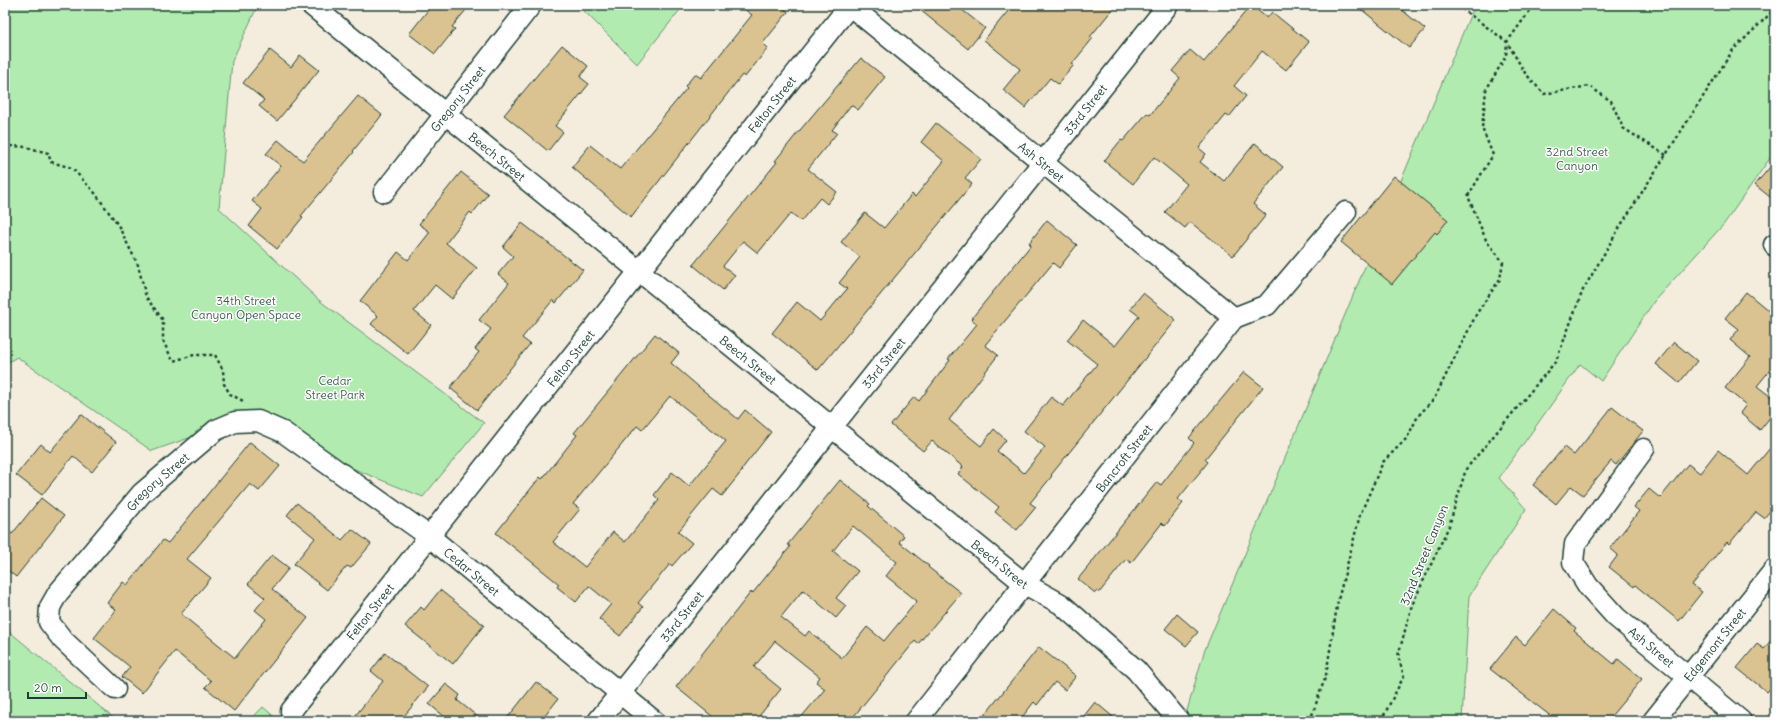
<svg xmlns="http://www.w3.org/2000/svg" width="1780" height="726" font-family="Delius,sans-serif">
	<rect width="100%" height="100%" fill="#f4edde"/>
	<filter id="ink" filterUnits="userSpaceOnUse"><feTurbulence type="fractalNoise" baseFrequency=".025" numOctaves="2"/><feDisplacementMap in="SourceGraphic" scale="8" xChannelSelector="R" yChannelSelector="G"/><feConvolveMatrix kernelMatrix="1 2 1 2 8 2 1 2 1" color-interpolation-filters="sRGB"/></filter>
	<g filter="url(#ink)">
		<g fill="#b2ebaf" stroke="#689472">
			<path d="M 5,5 L 258,5 L 232,61 L 219,208 L 320,301 L 484,423 L 423,497 L 342,464 L 260,413 L 152,451 L 17,357 L 5,364 Z"/>
			<path d="M 578,5 L 682,5 L 683,6 L 637,64 Z"/>
			<path d="M 1476,5 L 1775,5 L 1775,151 L 1724,224 L 1655,300 L 1601,381 L 1580,364 L 1499,478 L 1526,509 L 1469,596 L 1462,721 L 1184,721 L 1204,652 L 1469,18 Z"/>
			<path d="M 5,628 L 117,721 L 5,721 Z"/>
			<path d="M 263,707 L 279,721 L 249,721 Z"/>
		</g>
		<g fill="#dac291" stroke="#1f3d34" fill-rule="evenodd">
			<path d="M 432,5 L 470,5 L 452,27 L 455,29 L 435,54 L 409,34 Z"/>
			<path d="M 739,5 L 780,5 L 788,12 L 763,43 L 768,48 L 745,77 L 742,75 L 631,217 L 572,167 L 590,145 L 620,169 L 687,88 L 685,86 L 695,74 L 701,78 L 752,15 Z"/>
			<path d="M 914,5 L 956,5 L 985,28 L 968,49 Z"/>
			<path d="M 1013,5 L 1116,5 L 1090,37 L 1093,38 L 1072,64 L 1074,65 L 1058,84 L 1050,78 L 1025,108 L 1003,90 L 1020,69 L 984,40 Z"/>
			<path d="M 1251,5 L 1267,18 L 1272,12 L 1309,42 L 1286,70 L 1262,51 L 1234,86 L 1246,96 L 1229,117 L 1226,115 L 1199,148 L 1206,154 L 1200,162 L 1224,181 L 1255,143 L 1283,167 L 1253,204 L 1266,215 L 1233,256 L 1190,222 L 1185,228 L 1165,212 L 1187,184 L 1154,157 L 1133,184 L 1104,161 L 1121,140 L 1123,141 L 1147,113 L 1150,115 L 1180,78 L 1172,71 L 1190,50 L 1204,62 Z"/>
			<path d="M 1356,5 L 1396,5 L 1425,29 L 1409,48 Z"/>
			<path d="M 562,45 L 588,66 L 580,77 L 589,84 L 555,126 L 563,132 L 548,151 L 504,115 Z"/>
			<path d="M 270,50 L 291,67 L 300,55 L 319,70 L 277,121 L 259,106 L 264,100 L 243,83 Z"/>
			<path d="M 861,58 L 885,77 L 858,110 L 851,105 L 832,130 L 837,133 L 808,169 L 837,192 L 827,204 L 820,198 L 801,221 L 791,213 L 758,253 L 743,241 L 723,266 L 735,275 L 723,290 L 693,265 L 777,162 L 775,161 L 795,136 Z"/>
			<path d="M 358,96 L 382,115 L 353,151 L 354,152 L 301,216 L 303,217 L 277,249 L 249,226 L 262,209 L 252,201 L 281,166 L 266,154 L 278,140 L 303,161 Z"/>
			<path d="M 936,123 L 981,159 L 965,178 L 972,184 L 818,370 L 772,333 L 797,302 L 820,321 L 847,289 L 839,283 L 860,257 L 841,242 L 865,213 L 884,228 L 912,194 L 915,197 L 944,161 L 921,142 Z"/>
			<path d="M 1775,161 L 1775,201 L 1755,185 Z"/>
			<path d="M 461,172 L 488,194 L 472,214 L 470,212 L 446,243 L 477,268 L 452,299 L 435,285 L 414,311 L 431,325 L 408,354 L 371,324 L 378,316 L 360,301 L 398,252 L 408,260 L 430,232 L 419,224 Z"/>
			<path d="M 1394,176 L 1448,220 L 1437,234 L 1435,232 L 1392,284 L 1341,242 Z"/>
			<path d="M 1047,220 L 1077,245 L 1059,268 L 1053,263 L 985,345 L 998,355 L 949,420 L 981,446 L 994,429 L 1006,440 L 997,451 L 1024,473 L 1045,447 L 1024,431 L 1051,397 L 1063,406 L 1097,364 L 1067,340 L 1083,320 L 1115,346 L 1139,316 L 1130,309 L 1143,293 L 1176,320 L 1051,475 L 1052,476 L 1030,503 L 1036,507 L 1017,530 L 995,512 L 999,507 L 958,474 L 963,467 L 932,441 L 923,451 L 891,425 L 914,397 L 919,401 L 950,360 L 948,359 L 977,324 L 971,319 L 1031,245 L 1029,243 Z"/>
			<path d="M 522,223 L 583,270 L 556,303 L 553,300 L 522,338 L 530,344 L 477,410 L 450,388 L 479,352 L 475,349 L 491,329 L 479,320 L 509,283 L 498,274 L 513,256 L 503,247 Z"/>
			<path d="M 1746,292 L 1775,316 L 1775,364 L 1757,386 L 1775,400 L 1775,411 L 1760,430 L 1740,413 L 1746,405 L 1725,388 L 1750,357 L 1730,340 L 1739,329 L 1725,318 Z"/>
			<path d="M 655,334 L 679,353 L 671,363 L 699,387 L 738,419 L 745,410 L 771,432 L 741,470 L 742,471 L 722,496 L 713,489 L 678,532 L 692,543 L 672,566 L 670,564 L 638,603 L 643,607 L 620,636 L 599,619 L 611,604 L 589,586 L 576,602 L 557,587 L 559,584 L 496,533 L 540,477 L 542,479 L 577,435 L 574,433 ZM 670,396 L 726,441 L 689,486 L 672,472 L 654,495 L 659,500 L 625,542 L 613,532 L 585,567 L 553,542 L 580,509 L 573,504 L 637,426 L 642,430 Z"/>
			<path d="M 1674,342 L 1697,361 L 1679,383 L 1656,364 Z"/>
			<path d="M 1244,372 L 1263,387 L 1205,459 L 1208,462 L 1178,499 L 1183,503 L 1165,526 L 1162,523 L 1131,563 L 1126,559 L 1099,593 L 1097,591 L 1095,593 L 1078,579 L 1157,482 L 1161,485 L 1194,443 L 1189,438 Z"/>
			<path d="M 1612,407 L 1643,431 L 1616,465 L 1611,461 L 1583,495 L 1571,486 L 1556,504 L 1533,485 L 1564,447 L 1574,455 Z"/>
			<path d="M 81,414 L 116,442 L 92,472 L 73,456 L 42,495 L 16,475 L 41,444 L 50,452 Z"/>
			<path d="M 250,442 L 280,466 L 259,491 L 250,484 L 187,559 L 211,578 L 181,614 L 235,658 L 266,619 L 255,610 L 265,598 L 248,584 L 272,555 L 289,568 L 272,589 L 308,618 L 234,711 L 205,687 L 211,681 L 175,651 L 142,693 L 122,677 L 130,667 L 94,638 L 116,610 L 107,603 L 123,582 L 127,585 L 163,540 L 168,543 Z"/>
			<path d="M 1775,442 L 1775,505 L 1764,518 L 1756,512 L 1729,544 L 1727,542 L 1692,585 L 1702,592 L 1679,621 L 1635,585 L 1634,587 L 1609,567 L 1618,555 L 1610,548 L 1639,511 L 1634,507 L 1649,489 L 1660,498 L 1688,464 L 1700,473 L 1718,450 L 1748,475 Z"/>
			<path d="M 840,480 L 870,504 L 868,506 L 904,536 L 899,542 L 929,566 L 928,567 L 961,593 L 918,644 L 915,641 L 850,721 L 798,721 L 825,689 L 816,682 L 820,677 L 775,641 L 754,667 L 781,689 L 755,721 L 718,721 L 676,687 L 751,592 L 752,594 L 790,547 L 788,544 ZM 853,526 L 897,562 L 886,576 L 917,601 L 884,641 L 867,627 L 842,658 L 809,631 L 805,636 L 781,617 L 803,590 L 836,618 L 846,606 L 836,598 L 858,571 L 833,551 Z"/>
			<path d="M 41,498 L 64,516 L 16,577 L 5,568 L 5,528 L 12,534 Z"/>
			<path d="M 297,503 L 342,540 L 352,529 L 371,544 L 351,568 L 347,566 L 327,590 L 294,564 L 315,538 L 287,515 Z"/>
			<path d="M 440,590 L 484,625 L 453,664 L 405,626 L 421,607 L 424,610 Z"/>
			<path d="M 1554,609 L 1576,628 L 1574,631 L 1614,664 L 1618,659 L 1642,679 L 1607,721 L 1557,721 L 1490,669 L 1516,637 L 1525,645 Z"/>
			<path d="M 1177,614 L 1198,632 L 1186,646 L 1165,629 Z"/>
			<path d="M 1775,635 L 1775,683 L 1767,692 L 1737,668 L 1757,644 L 1764,649 Z"/>
			<path d="M 1039,647 L 1076,676 L 1065,690 L 1055,682 L 1037,705 L 1034,702 L 1019,721 L 980,721 Z"/>
			<path d="M 385,653 L 428,687 L 400,721 L 351,721 L 383,681 L 371,671 Z"/>
			<path d="M 536,682 L 558,699 L 541,721 L 505,721 Z"/>
			<path d="M 446,684 L 460,695 L 457,700 L 483,721 L 450,721 L 429,704 Z"/>
			<path d="M 1095,702 L 1118,721 L 1080,721 Z"/>
		</g>
		<g fill="none" stroke-linecap="round" stroke-linejoin="round">
			<defs>
				<g id="minor">
					<path id="s1" d="M 311,5 L 1025,584 L 1061,604 L 1136,670 L 1179,721"/>
					<path id="s2" d="M 849,5 L 1234,318"/>
					<path id="s3" d="M 384,192 L 531,5"/>
					<path d="M 1774,245 L 1775,246"/>
					<path id="s4" d="M 1644,449 L 1575,544 L 1573,562 L 1588,586 L 1616,617 L 1741,721"/>
					<path id="s5" d="M 115,689 L 63,640 L 49,622 L 50,607 L 58,593 L 142,493 L 216,430 L 235,422 L 258,421 L 283,432 L 430,537 L 654,721"/>
					<path id="s6" d="M 291,711 L 850,5"/>
					<path id="s7" d="M 598,721 L 1168,5"/>
					<path id="s8" d="M 916,721 L 1234,318 L 1267,305 L 1346,212"/>
					<path id="s9" d="M 1653,721 L 1775,569"/>
				</g>
			</defs>
			<use href="#minor" stroke="#1f3d34" stroke-width="23"/>
			<g stroke="#1f3d34" stroke-width="2.5" stroke-dasharray="3 3" stroke-linecap="butt">
				<path d="M 1457,5 L 1507,42 L 1525,73 L 1544,94 L 1589,86 L 1611,101 L 1623,128 L 1666,155"/>
				<path d="M 5,143 L 11,146 L 26,147 L 48,153 L 51,162 L 72,168 L 95,193 L 118,225 L 138,265 L 146,297 L 163,320 L 163,341 L 173,361 L 194,355 L 215,355 L 223,370 L 224,384 L 230,394 L 243,401"/>
				<path d="M 1310,721 L 1326,675 L 1338,600 L 1360,515 L 1383,462 L 1407,438 L 1418,416 L 1434,399 L 1477,313 L 1500,279 L 1503,262 L 1486,240 L 1468,196 L 1493,155 L 1482,128 L 1486,90 L 1506,56 L 1507,42 L 1534,5"/>
				<path d="M 1381,721 L 1404,676 L 1398,656 L 1412,605 L 1449,526 L 1466,469 L 1556,361 L 1583,290 L 1621,225 L 1733,50 L 1775,9"/>
			</g>
			<use href="#minor" stroke="#fff" stroke-width="20"/>
		</g>
	</g>
	<g text-anchor="middle" dominant-baseline="central" stroke-width="3" stroke-linejoin="round" paint-order="stroke">
		<g font-size="12" fill="#1f3d34" stroke="#fff">
			<text stroke="none"><textPath href="#s3" startOffset="119">Gregory Street</textPath></text>
			<text stroke="none"><textPath href="#s6" startOffset="774">Felton Street</textPath></text>
			<text stroke="none"><textPath href="#s7" startOffset="782">33rd Street</textPath></text>
			<text stroke="none"><textPath href="#s1" startOffset="240">Beech Street</textPath></text>
			<text stroke="none"><textPath href="#s2" startOffset="248">Ash Street</textPath></text>
			<text stroke="none"><textPath href="#s6" startOffset="450">Felton Street</textPath></text>
			<text stroke="none"><textPath href="#s1" startOffset="563">Beech Street</textPath></text>
			<text stroke="none"><textPath href="#s7" startOffset="458">33rd Street</textPath></text>
			<text stroke="none"><textPath href="#s8" startOffset="335">Bancroft Street</textPath></text>
			<text stroke="none"><textPath href="#s5" startOffset="275">Gregory Street</textPath></text>
			<text transform="translate(1424 555) rotate(-68)">32nd Street Canyon</text>
			<text stroke="none"><textPath href="#s1" startOffset="887">Beech Street</textPath></text>
			<text stroke="none"><textPath href="#s5" startOffset="659">Cedar Street</textPath></text>
			<text stroke="none"><textPath href="#s6" startOffset="127">Felton Street</textPath></text>
			<text stroke="none"><textPath href="#s7" startOffset="134">33rd Street</textPath></text>
			<text stroke="none"><textPath href="#s9" startOffset="98">Edgemont Street</textPath></text>
			<text stroke="none"><textPath href="#s4" startOffset="252">Ash Street</textPath></text>
		</g>
		<g font-size="12" fill="#3c604d" stroke="#fff">
			<text x="1577" y="151">32nd Street<tspan x="1577" dy="14">Canyon</tspan></text>
			<text x="246" y="300">34th Street<tspan x="246" dy="14">Canyon Open Space</tspan></text>
			<text x="335" y="380">Cedar<tspan x="335" dy="14">Street Park</tspan></text>
		</g>
	</g>
	<rect width="1780" height="726" fill="none" stroke="#fff" stroke-width="20"/>
	<rect x="10" y="10" width="1760" height="706" fill="none" stroke="#1f3d34" stroke-width="1.5" filter="url(#ink)"/>
	<path d="M28 692v6h58v-6" fill="none" stroke="#1f3d34" stroke-width="2"/>
	<text x="34" y="692" font-size="12" fill="#1f3d34" stroke="#ffffff" stroke-width="3" paint-order="stroke">20 m</text>
</svg>
